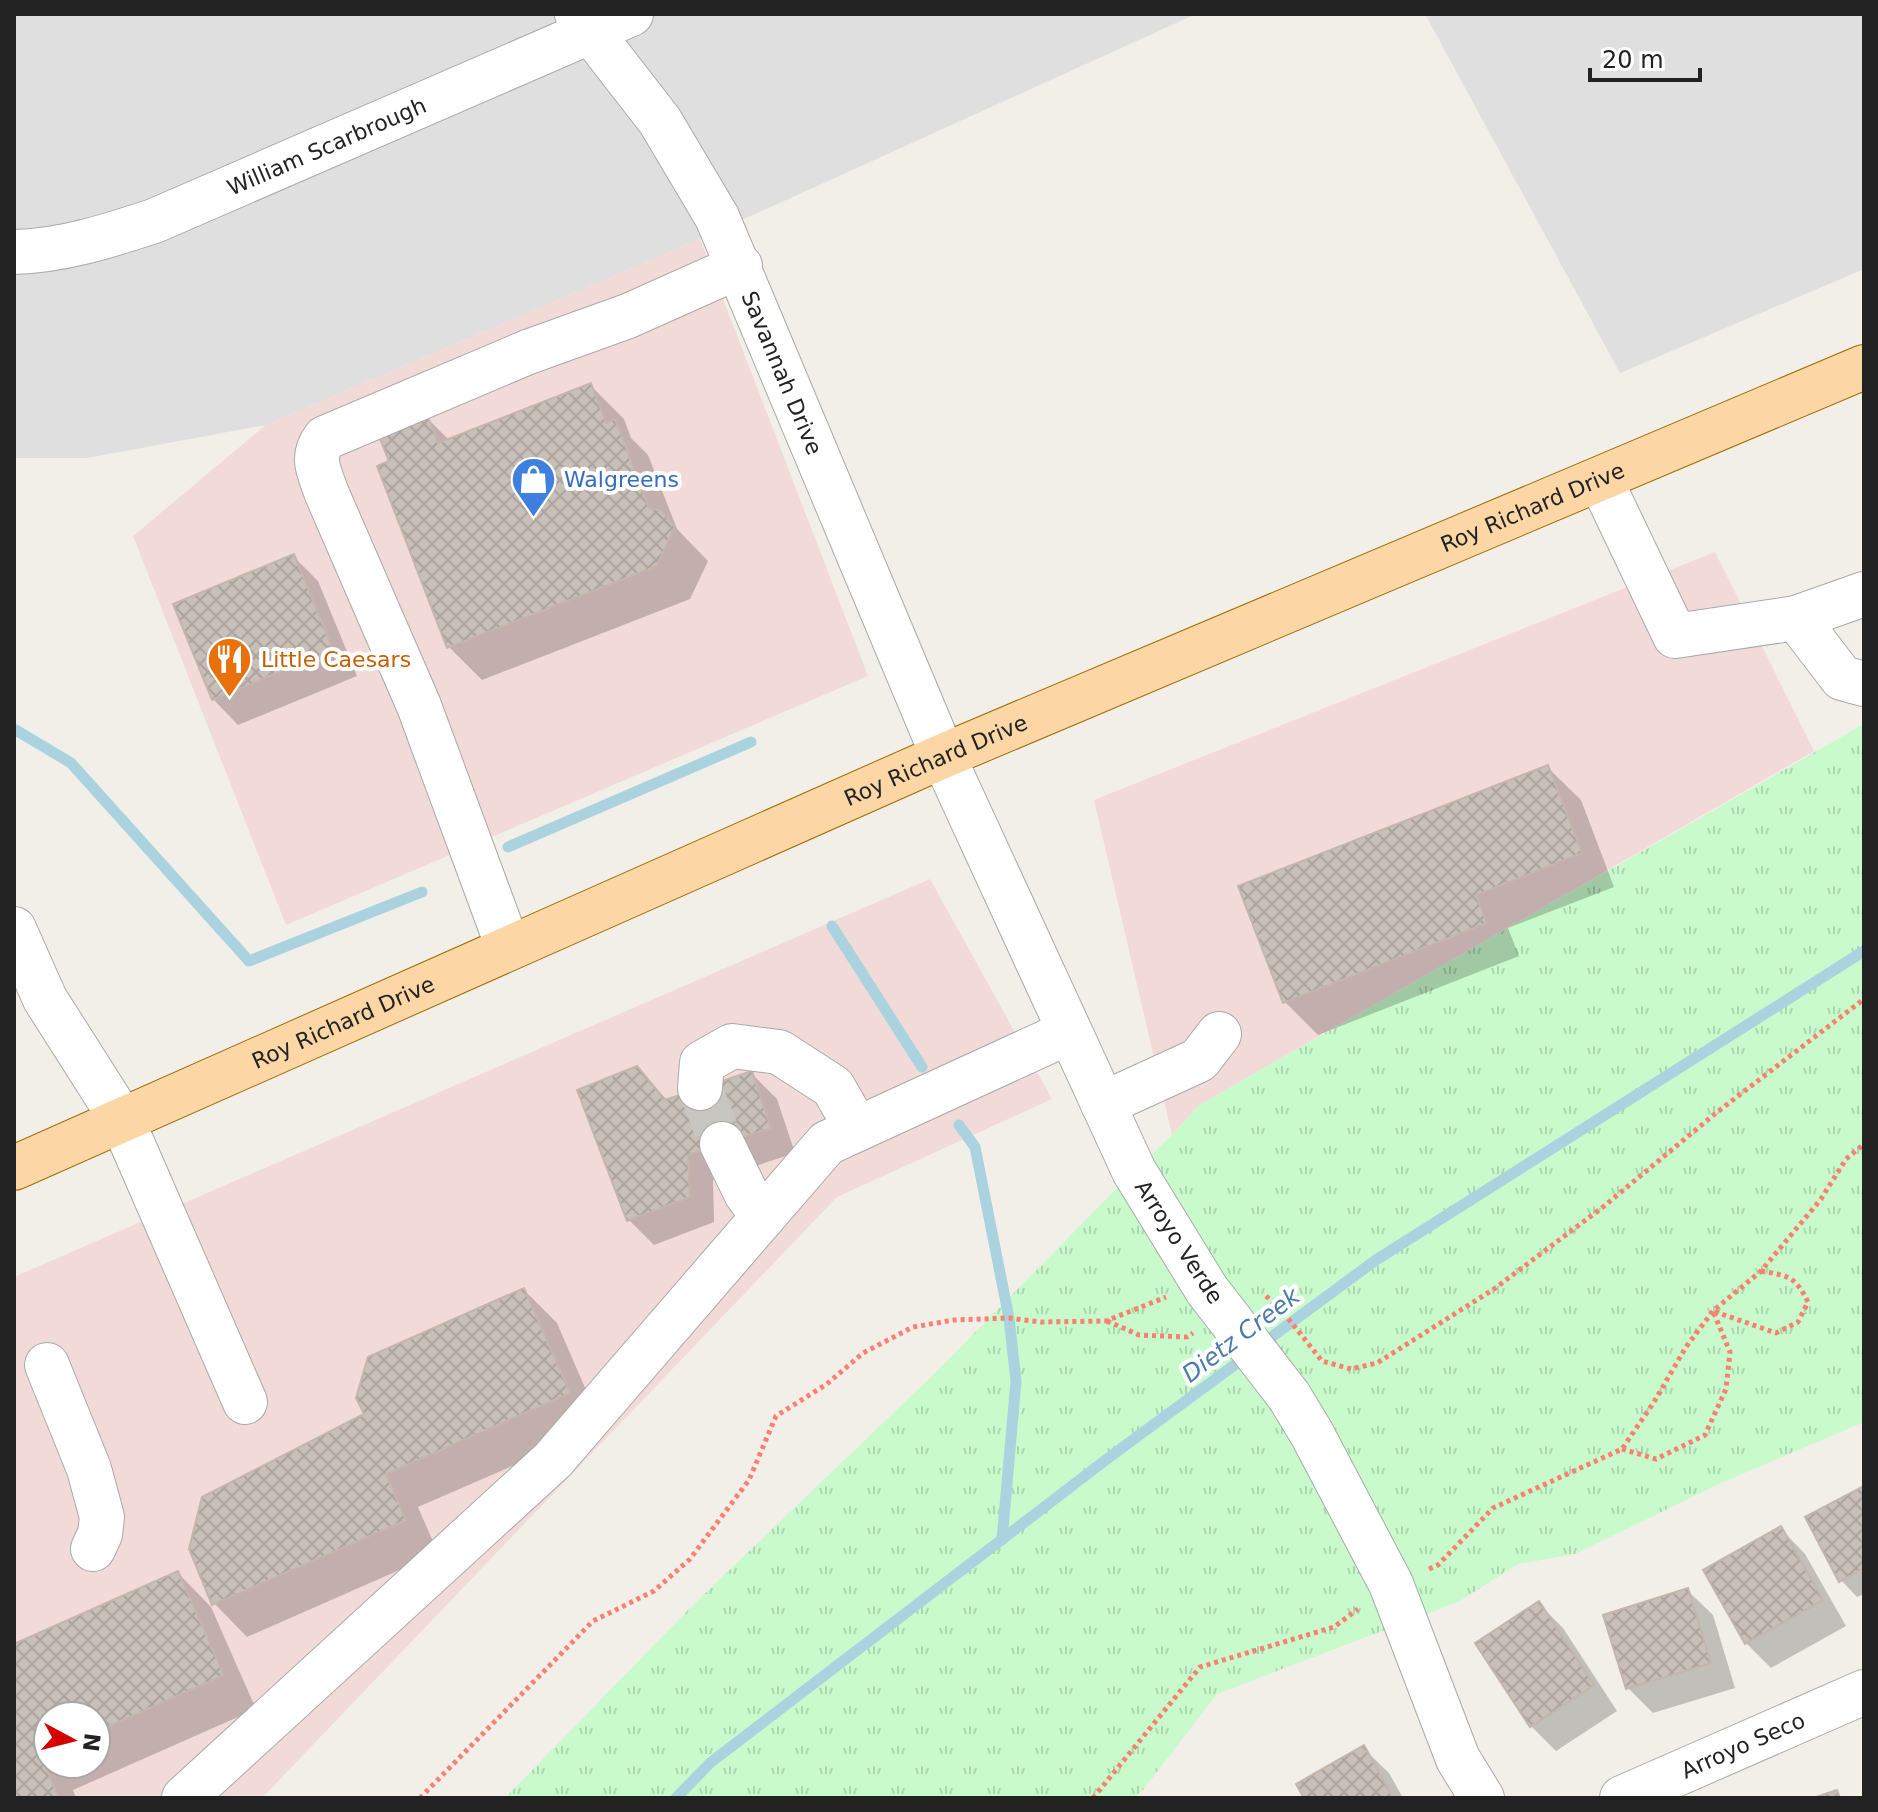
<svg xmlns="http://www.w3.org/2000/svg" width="1878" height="1812" font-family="'DejaVu Sans',sans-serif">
	<defs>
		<pattern id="park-tufts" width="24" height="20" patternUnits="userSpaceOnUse" patternTransform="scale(2)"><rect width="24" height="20" fill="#c8facc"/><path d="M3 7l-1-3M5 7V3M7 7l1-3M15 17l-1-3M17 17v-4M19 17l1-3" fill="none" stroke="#acd6af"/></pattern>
		<pattern id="building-cross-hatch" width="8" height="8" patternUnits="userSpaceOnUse" patternTransform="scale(2)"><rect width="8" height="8" fill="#c7bfb8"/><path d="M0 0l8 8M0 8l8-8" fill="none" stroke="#aba49e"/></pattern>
	</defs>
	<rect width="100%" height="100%" fill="#f2efe9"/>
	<g fill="#e0dfdf">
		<path d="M 14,14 L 1196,14 L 700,239 L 266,425 L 87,458 L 14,458 Z"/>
		<path d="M 1425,14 L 1864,14 L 1864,269 L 1620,373 Z"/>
	</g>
	<g fill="#f2dad9" fill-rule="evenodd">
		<path d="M 700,239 L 868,676 L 286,925 L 133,536 L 266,425 Z"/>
		<path d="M 1715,552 L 1814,751 L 1198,1106 L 1172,1135 L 1094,800 Z"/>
		<path d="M 930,879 L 1052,1099 L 837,1197 L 262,1798 L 14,1798 L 14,1277 ZM 48,1716 L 96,1716 L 96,1764 L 48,1764 Z"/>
	</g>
	<path fill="url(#park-tufts)" d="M 1864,724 L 1864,1422 L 1721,1483 L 1575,1554 L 1518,1564 L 1458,1602 L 1217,1694 L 1143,1790 L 1134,1798 L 505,1798 L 694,1604 L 932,1376 L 1134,1171 L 1172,1135 L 1198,1106 Z"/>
	<g fill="#0003" fill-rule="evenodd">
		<path d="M 590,385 L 624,419 L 631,438 L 648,455 L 677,529 L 708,561 L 690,599 L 482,680 L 449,647 L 391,462 L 426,417 L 449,440 Z"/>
		<path d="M 293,556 L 318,581 L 357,676 L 238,725 L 213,699 Z"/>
		<path d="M 1547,767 L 1581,800 L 1614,887 L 1508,928 L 1519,956 L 1318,1035 L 1285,1002 Z"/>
		<path d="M 636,1068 L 668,1101 L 751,1073 L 777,1099 L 795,1153 L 713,1180 L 714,1222 L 654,1245 L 629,1220 Z"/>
		<path d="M 524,1290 L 557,1323 L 602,1427 L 418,1507 L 438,1553 L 247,1637 L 214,1603 L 367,1415 Z"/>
		<path d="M 1864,1488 L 1864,1594 L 1857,1597 L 1841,1580 Z"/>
		<path d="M 1780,1528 L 1805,1554 L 1846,1626 L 1771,1668 L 1746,1643 Z"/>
		<path d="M 178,1573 L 211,1607 L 256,1709 L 73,1790 L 76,1798 L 14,1798 L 14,1646 ZM 48,1716 L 96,1716 L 96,1764 L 48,1764 Z"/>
		<path d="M 1687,1590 L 1713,1615 L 1735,1688 L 1653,1713 L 1628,1688 Z"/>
		<path d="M 1538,1603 L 1563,1628 L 1617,1711 L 1556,1751 L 1531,1726 Z"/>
		<path d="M 1363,1748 L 1389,1773 L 1403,1798 L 1306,1798 Z"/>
	</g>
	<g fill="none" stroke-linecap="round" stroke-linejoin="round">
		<g stroke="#aad3df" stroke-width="11">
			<path d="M 14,729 L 71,763 L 249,961 L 422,892"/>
			<path d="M 508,847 L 751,742"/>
			<path d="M 832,926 L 922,1067"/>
			<path d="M 959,1125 L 975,1147 L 1009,1318 L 1016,1381 L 1002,1540"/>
			<path d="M 1262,1344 L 1376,1260 L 1864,951"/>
			<path d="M 676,1798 L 710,1763 L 1107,1459 L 1248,1355"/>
		</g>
	</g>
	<g fill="url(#building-cross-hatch)" stroke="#c4b6ab" stroke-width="2">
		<path d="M 591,383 L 606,423 L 615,419 L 649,508 L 661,511 L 675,526 L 657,566 L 447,648 L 377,466 L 389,461 L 378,434 L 427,415 L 438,443 Z"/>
		<path d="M 294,554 L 333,650 L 212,700 L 173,604 Z"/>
		<path d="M 1548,765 L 1582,853 L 1476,895 L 1487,923 L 1283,1003 L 1238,886 Z"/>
		<path d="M 637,1066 L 665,1100 L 752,1071 L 771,1128 L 688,1155 L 690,1197 L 627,1221 L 577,1090 Z"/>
		<path d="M 524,1288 L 570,1393 L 386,1474 L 406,1520 L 212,1605 L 189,1549 L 202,1497 L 364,1414 L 356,1398 L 368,1357 Z"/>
		<path d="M 1864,1486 L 1864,1568 L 1839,1582 L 1805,1517 Z"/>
		<path d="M 1781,1526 L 1823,1600 L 1745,1644 L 1703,1570 Z"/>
		<path d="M 178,1571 L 224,1675 L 96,1732 L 96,1716 L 48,1716 L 48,1753 L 41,1757 L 59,1798 L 14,1798 L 14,1644 Z"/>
		<path d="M 1688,1588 L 1711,1663 L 1626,1689 L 1603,1615 Z"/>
		<path d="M 1539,1601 L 1594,1685 L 1530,1727 L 1475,1643 Z"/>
		<path d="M 1364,1745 L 1393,1798 L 1304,1798 L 1296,1784 Z"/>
		<path d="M 1837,1790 L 1840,1798 L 1813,1798 Z"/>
	</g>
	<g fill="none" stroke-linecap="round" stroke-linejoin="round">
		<path stroke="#c8c6c1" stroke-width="44" stroke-dasharray="44 22" stroke-linecap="butt" d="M 700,1088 L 722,1144"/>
		<defs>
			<g id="minor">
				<path id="s1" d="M 577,14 L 660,121 L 717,217 L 943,756 L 1134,1171 L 1207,1290"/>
				<path id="s2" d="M 14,252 C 62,251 108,236 154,221 L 631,14"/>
				<path d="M 1600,479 L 1675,636 L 1796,618 L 1864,594"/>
				<path d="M 1796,618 L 1842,678 L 1864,684"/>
				<path d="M 14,929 L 45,999 L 122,1120 L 245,1402"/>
				<path d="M 508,947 L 419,706 L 327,494 C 319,471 310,458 325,438 L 528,352 L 628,316 L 740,266"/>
				<path d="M 700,1088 L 702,1063 L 732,1046 L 779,1052 L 833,1087 L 857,1129"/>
				<path d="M 1103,1104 L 1199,1060 L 1219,1034"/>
				<path d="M 722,1144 L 746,1193 L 763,1217"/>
				<path d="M 47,1365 L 89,1469 L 102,1517 L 100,1534 L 93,1549"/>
				<path d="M 1289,1396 L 1312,1434 L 1391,1584 L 1458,1759 L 1482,1798"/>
				<path d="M 184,1798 L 553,1460 L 827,1143 L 1069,1032"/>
				<path id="s3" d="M 1622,1798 L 1864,1692"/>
			</g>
			<g id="major">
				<path id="s4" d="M 14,1168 L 943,756 L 1864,367"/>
			</g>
		</defs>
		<use href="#minor" stroke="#a9a9a9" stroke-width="46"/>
		<use href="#major" stroke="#a06b00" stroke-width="46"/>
		<g stroke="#fa8072" stroke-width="5" stroke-dasharray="4 4" stroke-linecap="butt">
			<path d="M 1266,1296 L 1283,1312 L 1322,1361 L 1351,1369 L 1377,1363 L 1494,1289 L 1603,1207 L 1716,1113 L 1864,999"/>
			<path d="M 1107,1321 L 1139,1335 L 1187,1337 L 1193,1333"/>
			<path d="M 1622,1449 L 1656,1459 L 1705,1435 L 1726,1389 L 1730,1352 L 1713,1311 L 1776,1333 L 1798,1322 L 1808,1302 C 1795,1276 1789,1276 1761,1271"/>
			<path d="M 1429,1569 L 1438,1565 L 1493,1508 L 1622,1449 L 1654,1402 L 1686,1347 L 1713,1311 L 1761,1271 L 1821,1199 L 1846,1159 L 1864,1144"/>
			<path d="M 420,1798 L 593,1621 L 654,1591 L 690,1559 L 749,1480 L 776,1416 L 827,1384 L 863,1353 L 913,1327 L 954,1320 L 1009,1318 L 1041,1322 L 1106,1321 L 1166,1297"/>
			<path d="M 1093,1798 L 1200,1667 L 1334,1627 L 1358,1609"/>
		</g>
		<use href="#minor" stroke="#fff" stroke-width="44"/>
		<use href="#major" stroke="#fcd6a4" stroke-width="44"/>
		<defs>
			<path id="minor-bridge" d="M 1207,1290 L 1289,1396"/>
		</defs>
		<use href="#minor-bridge" stroke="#a9a9a9" stroke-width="46" stroke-linecap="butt"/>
		<use href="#minor-bridge" stroke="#fff" stroke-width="44"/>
	</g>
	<defs>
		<symbol id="shop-pin" viewBox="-11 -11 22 30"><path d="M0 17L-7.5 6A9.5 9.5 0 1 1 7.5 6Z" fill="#3f7fe0" stroke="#fff"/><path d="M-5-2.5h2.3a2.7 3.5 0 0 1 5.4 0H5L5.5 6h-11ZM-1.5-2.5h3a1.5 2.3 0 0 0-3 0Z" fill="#fff"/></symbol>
		<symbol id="restaurant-pin" viewBox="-11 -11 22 30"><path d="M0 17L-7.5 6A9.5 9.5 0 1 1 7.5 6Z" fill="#e8710a" stroke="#fff"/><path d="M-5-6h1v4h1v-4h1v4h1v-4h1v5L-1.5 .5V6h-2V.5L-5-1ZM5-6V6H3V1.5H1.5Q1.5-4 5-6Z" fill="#fff"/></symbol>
	</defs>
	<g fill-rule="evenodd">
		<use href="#shop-pin" x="508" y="454" width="51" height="69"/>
		<use href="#restaurant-pin" x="204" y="634" width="51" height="69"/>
	</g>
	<g text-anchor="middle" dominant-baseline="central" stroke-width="8" stroke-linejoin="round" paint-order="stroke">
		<g font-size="22" fill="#222" stroke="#fff">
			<text stroke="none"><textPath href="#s2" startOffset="332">William Scarbrough</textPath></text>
			<text stroke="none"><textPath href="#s1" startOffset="416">Savannah Drive</textPath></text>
			<text stroke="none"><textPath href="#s4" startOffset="1656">Roy Richard Drive</textPath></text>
			<text stroke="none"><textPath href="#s4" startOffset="1008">Roy Richard Drive</textPath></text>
			<text stroke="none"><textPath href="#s4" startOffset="360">Roy Richard Drive</textPath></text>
			<text transform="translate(1179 1242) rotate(57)">Arroyo Verde</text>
			<text stroke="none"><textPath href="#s3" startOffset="132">Arroyo Seco</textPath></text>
		</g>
		<g font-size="22" fill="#366cbe" stroke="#fff" text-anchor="start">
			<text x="564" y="479">Walgreens</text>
		</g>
		<g font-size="22" fill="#c56008" stroke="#fff" text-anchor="start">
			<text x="261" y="659">Little Caesars</text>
		</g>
		<g font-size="24" font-style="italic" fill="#4a7aab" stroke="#fff">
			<text transform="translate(1241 1335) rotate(-37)">Dietz Creek</text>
		</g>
	</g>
	<rect width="1878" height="1812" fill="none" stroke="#222222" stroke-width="32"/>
	<g transform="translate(72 1740) rotate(97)"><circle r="38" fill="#ffffff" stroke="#a7a7a7" stroke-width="2"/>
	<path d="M0-6L14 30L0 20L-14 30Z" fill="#d40000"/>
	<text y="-12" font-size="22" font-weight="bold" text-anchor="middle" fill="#222222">N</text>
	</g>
	<path d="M1590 68v12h110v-12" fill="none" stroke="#222222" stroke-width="4"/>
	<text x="1602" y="68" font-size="24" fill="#222222" stroke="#ffffff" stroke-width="6" paint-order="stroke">20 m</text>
</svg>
